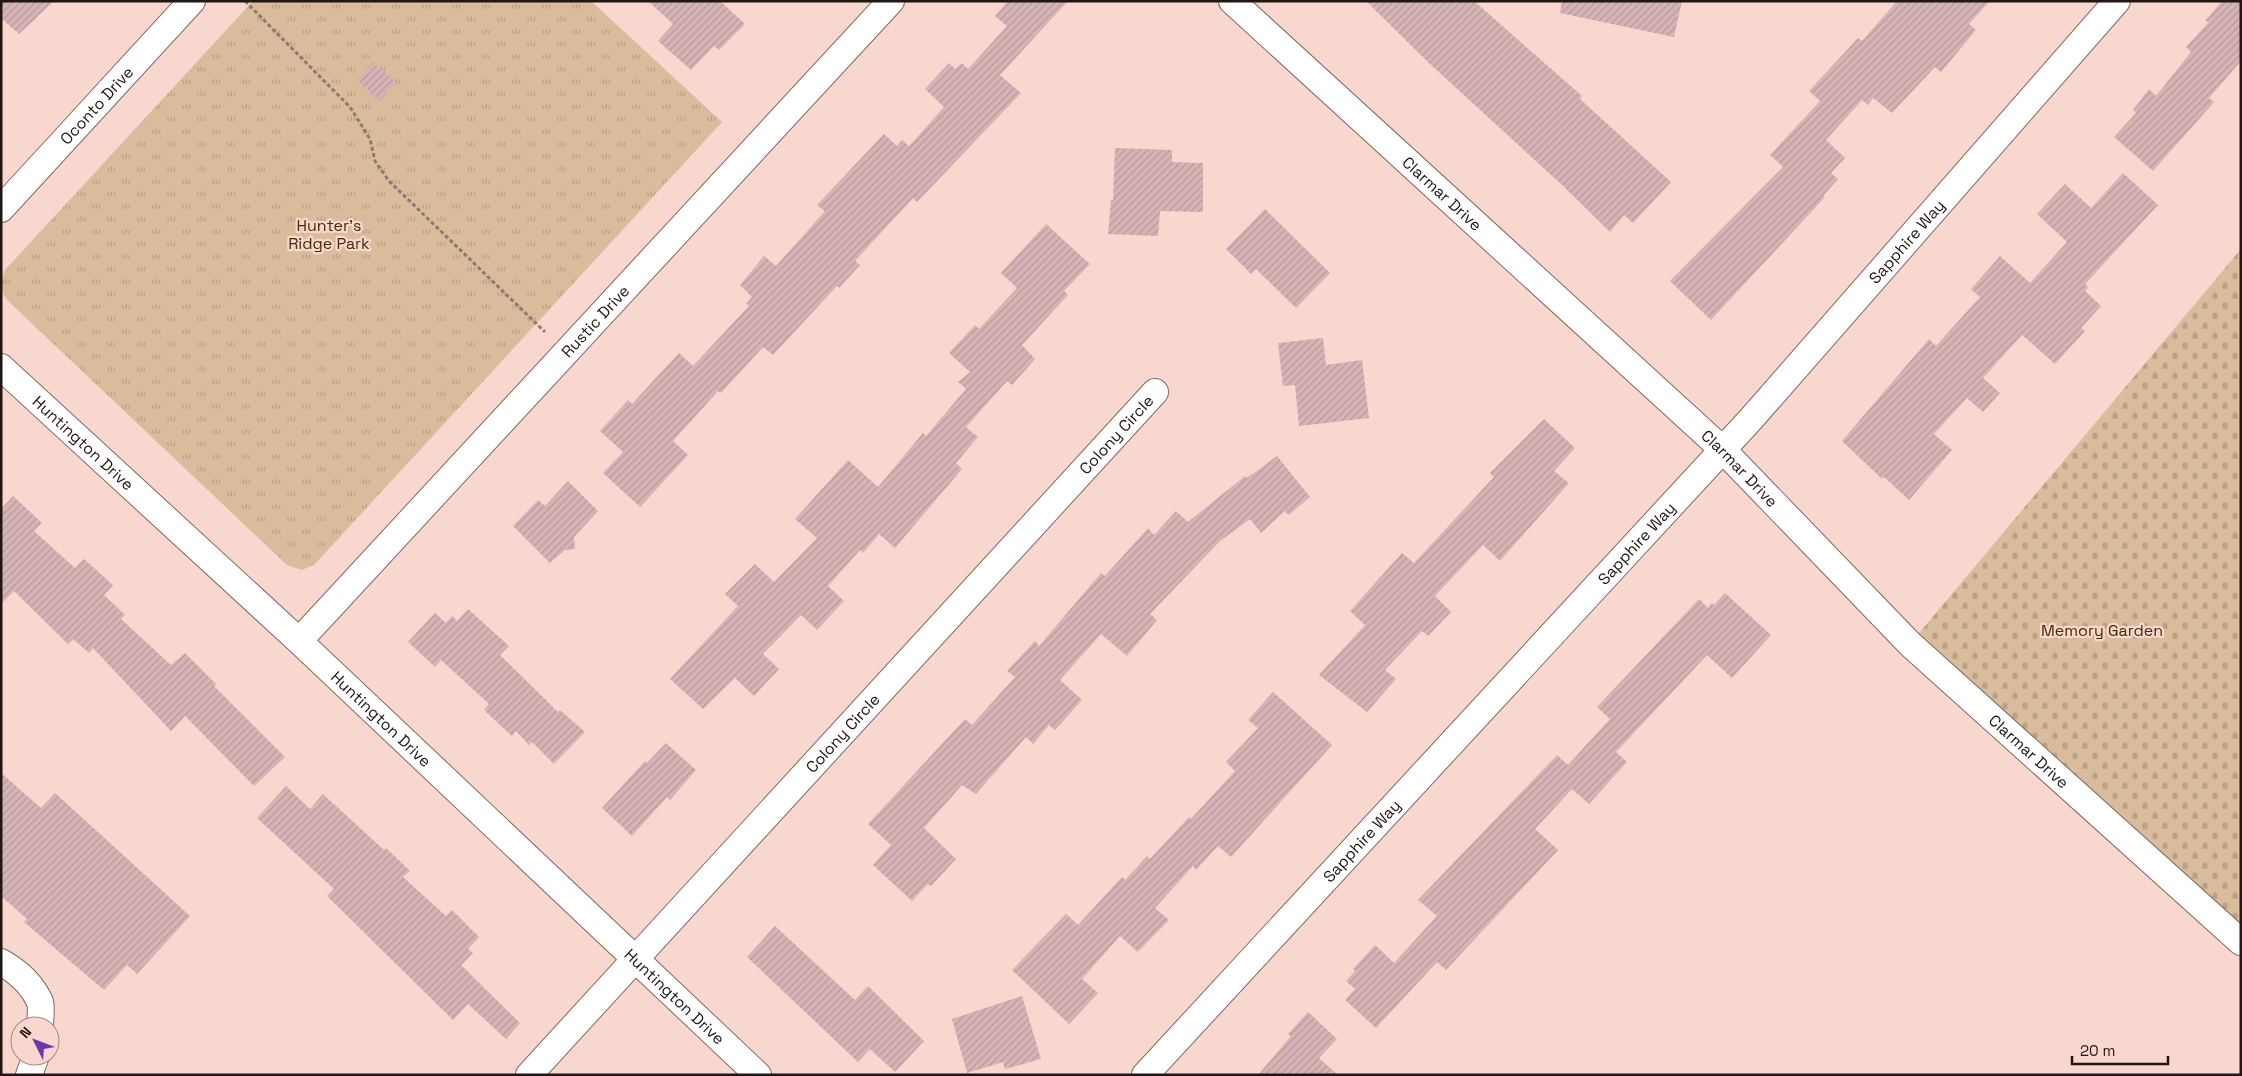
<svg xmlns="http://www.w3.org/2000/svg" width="2242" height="1076" font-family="'Space Grotesk',sans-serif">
	<defs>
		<pattern id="grass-tufts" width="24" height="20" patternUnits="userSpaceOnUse" patternTransform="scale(1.25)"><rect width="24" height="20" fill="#d9bc9b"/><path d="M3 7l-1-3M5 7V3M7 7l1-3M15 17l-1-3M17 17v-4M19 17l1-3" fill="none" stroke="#baa185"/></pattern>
		<pattern id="cemetery-stones" width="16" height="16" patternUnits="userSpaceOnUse" patternTransform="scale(1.25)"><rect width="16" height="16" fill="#d9bc9b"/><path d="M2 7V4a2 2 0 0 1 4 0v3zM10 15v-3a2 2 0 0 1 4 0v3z" fill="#baa185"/></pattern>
		<pattern id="building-hatch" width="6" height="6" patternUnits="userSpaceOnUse" patternTransform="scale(1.25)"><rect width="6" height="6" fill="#d6b4b6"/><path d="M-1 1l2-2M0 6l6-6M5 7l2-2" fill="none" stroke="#b79a9c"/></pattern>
	</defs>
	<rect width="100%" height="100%" fill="#f8d7cf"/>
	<path fill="url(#grass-tufts)" d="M 253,1 L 591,1 L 722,122 L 314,565 L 302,570 L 287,565 L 7,300 C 0,291 0,280 5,270 Z"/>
	<path fill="url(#cemetery-stones)" d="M 2241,249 L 2241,942 L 1910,644 Z"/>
	<g fill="url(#building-hatch)">
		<path d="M 1,1 L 54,1 L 19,34 L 1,18 Z"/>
		<path d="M 648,1 L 720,1 L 745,24 L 719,50 L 714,46 L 691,70 L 658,41 L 673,24 Z"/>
		<path d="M 1008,1 L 1068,1 L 1000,75 L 1021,93 L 917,202 L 913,198 L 855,261 L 860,265 L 839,288 L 837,286 L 773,355 L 763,347 L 721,393 L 718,391 L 673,441 L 688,455 L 640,507 L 603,473 L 623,452 L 600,431 L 628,400 L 632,404 L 679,353 L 693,366 L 749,306 L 746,304 L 752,297 L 740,285 L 764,256 L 776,266 L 825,211 L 817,205 L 884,134 L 897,146 L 902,140 L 909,146 L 944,107 L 925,89 L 949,63 L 955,69 L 962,63 L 968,69 L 1007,26 L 995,16 Z"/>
		<path d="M 1366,1 L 1474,1 L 1582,96 L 1580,99 L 1671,182 L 1633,223 L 1624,215 L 1610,232 L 1562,185 L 1430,64 Z"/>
		<path d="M 1562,1 L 1682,1 L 1674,37 L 1560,13 Z"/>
		<path d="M 1897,1 L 1990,1 L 1969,24 L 1976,30 L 1941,72 L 1935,67 L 1892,113 L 1873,98 L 1868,105 L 1862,100 L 1826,140 L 1845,158 L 1831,173 L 1838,179 L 1823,196 L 1825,197 L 1711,320 L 1670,281 L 1783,167 L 1770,155 L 1820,101 L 1809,91 L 1858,38 L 1862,41 Z"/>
		<path d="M 2222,1 L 2241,1 L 2241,61 L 2209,98 L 2214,102 L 2153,171 L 2114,137 L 2136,113 L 2133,110 L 2149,89 L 2156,96 L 2191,52 L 2186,47 L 2209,22 L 2205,21 Z"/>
		<path d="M 373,62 L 396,82 L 379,101 L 357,80 Z"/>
		<path d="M 1115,148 L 1172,150 L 1172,162 L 1203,163 L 1203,212 L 1160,211 L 1158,236 L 1108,234 L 1111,200 L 1113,200 Z"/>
		<path d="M 2123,173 L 2158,205 L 2085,284 L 2088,287 L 2085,291 L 2101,306 L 2081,328 L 2085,331 L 2055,364 L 2022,335 L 1983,378 L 2000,393 L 1983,412 L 1967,398 L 1934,434 L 1952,450 L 1909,500 L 1884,477 L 1882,479 L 1842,441 L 1929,339 L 1936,346 L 1980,297 L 1971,289 L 2000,256 L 2030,283 L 2067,242 L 2037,214 L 2065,184 L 2091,208 Z"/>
		<path d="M 1265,209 L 1330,273 L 1296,308 L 1256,269 L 1251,274 L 1226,249 Z"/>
		<path d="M 1046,224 L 1090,264 L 1064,291 L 1068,295 L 1022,345 L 1035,359 L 1012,385 L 1007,381 L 966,427 L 978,437 L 956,463 L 962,469 L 895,548 L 879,534 L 863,553 L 860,550 L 828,586 L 844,601 L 817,630 L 801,615 L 763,654 L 779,669 L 754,696 L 735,678 L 703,709 L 670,679 L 738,606 L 725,594 L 755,564 L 774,582 L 817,538 L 795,519 L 848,460 L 878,487 L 923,433 L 926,436 L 966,389 L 958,382 L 970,372 L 949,353 L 975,325 L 979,329 L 1017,288 L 1001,273 Z"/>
		<path d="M 1323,338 L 1326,365 L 1362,360 L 1369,418 L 1299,426 L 1295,385 L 1283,386 L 1278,343 Z"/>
		<path d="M 1544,419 L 1575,448 L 1554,471 L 1569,483 L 1500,561 L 1483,545 L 1435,596 L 1451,612 L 1428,636 L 1422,631 L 1385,670 L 1396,679 L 1367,712 L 1319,675 L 1365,625 L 1350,611 L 1402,553 L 1414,563 L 1494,477 L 1490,473 Z"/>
		<path d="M 1277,456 L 1310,497 L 1289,515 L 1285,511 L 1261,533 L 1250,519 L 1220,541 L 1150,614 L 1157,620 L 1127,656 L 1101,634 L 1060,680 L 1082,700 L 1055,730 L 1049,725 L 1033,744 L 1026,737 L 976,794 L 962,785 L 924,828 L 956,859 L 931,886 L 928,884 L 912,901 L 873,865 L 891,845 L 868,824 L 965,719 L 972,725 L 1015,677 L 1007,671 L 1035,641 L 1039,646 L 1101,573 L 1105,576 L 1148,528 L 1154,535 L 1176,511 L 1188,522 L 1245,476 L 1247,478 Z"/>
		<path d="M 568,481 L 598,511 L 574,537 L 575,549 L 565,550 L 550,563 L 513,526 L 538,500 L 545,506 Z"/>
		<path d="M 13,496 L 42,523 L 34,531 L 75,568 L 84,559 L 113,585 L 104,595 L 125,615 L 121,619 L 171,665 L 185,653 L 216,684 L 214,686 L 285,757 L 254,786 L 185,716 L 171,731 L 93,648 L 89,653 L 73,639 L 68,644 L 14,591 L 1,604 L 1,509 Z"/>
		<path d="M 1725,593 L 1771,635 L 1732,678 L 1707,655 L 1616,752 L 1627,762 L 1589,804 L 1572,789 L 1535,829 L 1558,850 L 1446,970 L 1437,962 L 1376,1028 L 1345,1000 L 1355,989 L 1346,981 L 1355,971 L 1353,969 L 1375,945 L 1394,963 L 1437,916 L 1418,900 L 1557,755 L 1568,765 L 1610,719 L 1597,707 L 1699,599 L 1708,608 L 1712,603 L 1714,605 Z"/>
		<path d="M 468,609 L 509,646 L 500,655 L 558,712 L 560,710 L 585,732 L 554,764 L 532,742 L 529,745 L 516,731 L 512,736 L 484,710 L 489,704 L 441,660 L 435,667 L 408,642 L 435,613 L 446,623 L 452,616 L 457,621 Z"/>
		<path d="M 1273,692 L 1332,745 L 1231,857 L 1218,846 L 1196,870 L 1193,866 L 1155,908 L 1169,920 L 1138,952 L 1120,936 L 1082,979 L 1098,993 L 1069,1024 L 1012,970 L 1066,914 L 1078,925 L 1122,877 L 1125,880 L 1147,856 L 1150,859 L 1189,817 L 1191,819 L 1235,771 L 1226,762 L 1258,728 L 1248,720 Z"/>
		<path d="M 666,743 L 696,770 L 670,800 L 667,797 L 632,836 L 602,808 L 645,761 L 647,763 Z"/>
		<path d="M 1,773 L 41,808 L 55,793 L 190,916 L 137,974 L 127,965 L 104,990 L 24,922 L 27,919 L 1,896 Z"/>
		<path d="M 286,786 L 310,809 L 323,794 L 384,850 L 386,848 L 410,871 L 403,877 L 446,916 L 452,910 L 479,937 L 468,949 L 473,953 L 461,965 L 520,1023 L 506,1039 L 468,1004 L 453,1020 L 327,896 L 334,889 L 257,818 Z"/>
		<path d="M 775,926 L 855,1000 L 868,986 L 924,1041 L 895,1072 L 870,1049 L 858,1062 L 747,957 Z"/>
		<path d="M 1022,996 L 1041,1059 L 1005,1069 L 1003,1062 L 967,1073 L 952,1019 Z"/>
		<path d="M 1308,1012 L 1337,1039 L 1319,1058 L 1338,1075 L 1258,1075 L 1291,1036 L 1288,1034 Z"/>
	</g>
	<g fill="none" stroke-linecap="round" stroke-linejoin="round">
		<defs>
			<g id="street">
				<path id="s1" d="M 1232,1 L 1722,449 L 1910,644 L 2241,942"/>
				<path id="s2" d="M 1,209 L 192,1"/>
				<path id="s3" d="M 1,367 L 299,641 L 758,1075"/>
				<path id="s4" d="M 299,641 L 891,1"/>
				<path d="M 1,962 C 17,971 32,984 40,1002 C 42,1008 40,1019 40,1026"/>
				<path d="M 29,1075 L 36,1056"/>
				<path id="s5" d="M 529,1075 L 1155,392"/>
				<path id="s6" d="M 1145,1075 L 1751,419 L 2117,1"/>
			</g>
		</defs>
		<use href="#street" stroke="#856861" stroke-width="28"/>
		<path stroke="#8f7973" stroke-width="3" stroke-dasharray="4 2.5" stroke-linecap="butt" d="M 245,1 L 350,107 L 370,139 L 375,161 L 389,181 L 545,332"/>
		<use href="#street" stroke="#fff" stroke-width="26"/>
	</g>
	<g text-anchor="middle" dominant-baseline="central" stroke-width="4.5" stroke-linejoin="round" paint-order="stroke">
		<g font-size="16" fill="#211613" stroke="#f8d7cf">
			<text stroke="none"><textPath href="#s2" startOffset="141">Oconto Drive</textPath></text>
			<text stroke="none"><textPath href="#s1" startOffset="285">Clarmar Drive</textPath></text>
			<text stroke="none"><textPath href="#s6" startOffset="1129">Sapphire Way</textPath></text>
			<text stroke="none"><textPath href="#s4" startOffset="436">Rustic Drive</textPath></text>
			<text stroke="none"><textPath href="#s5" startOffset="869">Colony Circle</textPath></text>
			<text stroke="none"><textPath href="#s3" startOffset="112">Huntington Drive</textPath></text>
			<text stroke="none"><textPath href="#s1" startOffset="690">Clarmar Drive</textPath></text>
			<text stroke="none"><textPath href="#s6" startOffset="724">Sapphire Way</textPath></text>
			<text stroke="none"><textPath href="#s3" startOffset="518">Huntington Drive</textPath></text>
			<text stroke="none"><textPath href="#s5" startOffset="464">Colony Circle</textPath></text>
			<text stroke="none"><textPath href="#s1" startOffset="1095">Clarmar Drive</textPath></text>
			<text stroke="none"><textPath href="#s6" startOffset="319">Sapphire Way</textPath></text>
			<text stroke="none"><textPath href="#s3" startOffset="922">Huntington Drive</textPath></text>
		</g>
		<g font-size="16" fill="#452a03" stroke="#f8d7cf">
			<text x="329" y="225">Hunter's<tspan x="329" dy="18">Ridge Park</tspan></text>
			<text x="2102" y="630">Memory Garden</text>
		</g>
	</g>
	<rect width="2242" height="1076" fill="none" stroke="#211613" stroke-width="5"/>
	<g transform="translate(35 1041) rotate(312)"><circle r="24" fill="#f8d7cf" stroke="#a28a84"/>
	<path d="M0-4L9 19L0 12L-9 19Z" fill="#6d38af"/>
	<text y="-8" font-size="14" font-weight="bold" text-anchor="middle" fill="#211613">N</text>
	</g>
	<path d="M2072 1056v8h96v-8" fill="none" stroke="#211613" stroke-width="2.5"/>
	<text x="2080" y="1056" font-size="15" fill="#211613" stroke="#f8d7cf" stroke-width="4" paint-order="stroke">20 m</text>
</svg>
